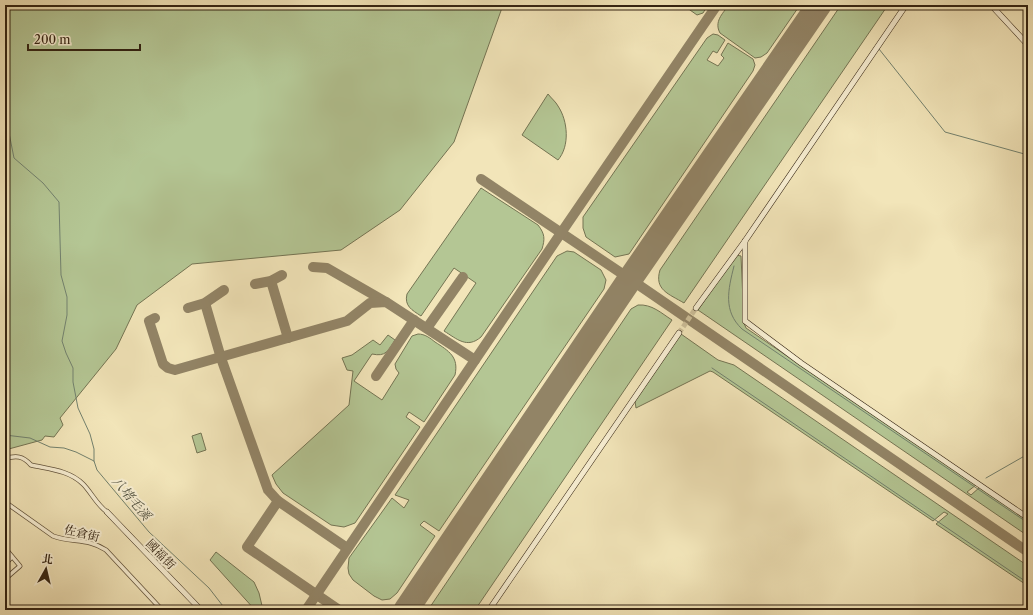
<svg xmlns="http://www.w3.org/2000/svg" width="1033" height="615" font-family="'Libre Caslon Text','Noto Serif TC',serif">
	<rect width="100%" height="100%" fill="#f2e5b9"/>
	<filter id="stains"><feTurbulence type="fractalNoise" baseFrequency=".005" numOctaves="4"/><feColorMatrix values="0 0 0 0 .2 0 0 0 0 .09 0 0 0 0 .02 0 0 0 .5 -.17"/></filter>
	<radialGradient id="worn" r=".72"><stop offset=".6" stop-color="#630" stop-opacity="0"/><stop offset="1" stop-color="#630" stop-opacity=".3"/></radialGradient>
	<g fill="#b4c694" stroke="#747453">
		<path d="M 5,5 L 503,5 L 454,142 L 400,210 L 341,250 L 192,264 L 137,305 L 116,349 L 60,418 L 63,425 L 54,437 L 45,436 L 42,440 L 5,450 Z"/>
		<path d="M 683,5 L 708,5 L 703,13 L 697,15 Z"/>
		<path d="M 729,5 L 800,5 L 767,53 L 761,57 L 755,58 L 720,33 C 714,22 722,14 729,5 Z"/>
		<path d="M 841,5 L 888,5 L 684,303 C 669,294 654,290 660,270 Z"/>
		<path d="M 713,34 L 718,35 L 725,40 L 717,53 L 713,51 L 707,60 L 718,66 L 724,58 L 721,55 L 728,43 L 753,59 L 755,65 L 753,71 L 629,254 L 615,257 L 586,237 L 583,228 L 583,217 L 707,38 Z"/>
		<path d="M 548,94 C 551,98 556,102 558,106 C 568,121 570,146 558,160 L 522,135 Z"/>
		<path d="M 481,188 L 538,225 C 545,234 545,239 542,249 L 481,337 C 467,349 457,339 444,331 L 476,283 L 454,268 L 421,316 C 412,310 404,306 407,294 Z"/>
		<path d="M 567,251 L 574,252 L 601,270 L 606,280 L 604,289 L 439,531 L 424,521 L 420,525 L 435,536 L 397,593 L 390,599 L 382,600 L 374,596 L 353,580 L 349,574 L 348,568 L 349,558 L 392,498 L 404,508 L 409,500 L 395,495 L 557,256 Z"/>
		<path d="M 736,255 L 741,256 L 744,323 L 746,328 L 976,485 L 967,492 L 971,495 L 980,487 L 1028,520 L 1028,536 L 698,310 Z"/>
		<path d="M 638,305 C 652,304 661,313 672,320 L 475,610 L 428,610 L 631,309 Z"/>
		<path d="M 418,334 C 425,334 430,338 435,342 C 449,351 459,357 455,375 L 424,422 L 409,412 L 406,417 L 420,427 L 355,523 L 344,527 L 331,525 L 283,493 L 276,484 L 272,475 L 349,405 L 353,371 L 347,370 L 342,358 L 352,355 L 373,340 L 380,345 L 388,335 L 395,340 C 388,351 386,357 372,354 L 354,381 L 382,400 L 399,373 L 396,369 L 395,364 L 412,336 Z"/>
		<path d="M 681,334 L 718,360 L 734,365 L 1028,566 L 1028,586 L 936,524 L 948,514 L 944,512 L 933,521 L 713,372 L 710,371 L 636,408 L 635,401 Z"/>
		<path d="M 201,433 L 206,450 L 197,453 L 192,436 Z"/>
		<path d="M 216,552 L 254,582 L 259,593 L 263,610 L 255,610 L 210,560 Z"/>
	</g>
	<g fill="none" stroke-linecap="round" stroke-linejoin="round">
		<g stroke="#72816e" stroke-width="1">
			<path d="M 879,49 L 945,132 L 1028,155"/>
			<path d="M 8,128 L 14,158 L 43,183 L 59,202 L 61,275 L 67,297 L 67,315 L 62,341 L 66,353 L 73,368 L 73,382 L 78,408 L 90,434 L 94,449 L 94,461"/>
			<path d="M 734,266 C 728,290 723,311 742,329 L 1028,523"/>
			<path d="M 712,368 L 1028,583"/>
			<path d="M 5,435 L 30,438 L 50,447 L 64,448 L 76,452 L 94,461 L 97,470 L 149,532 L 209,588 L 226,610"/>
			<path d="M 986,478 L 1028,454"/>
		</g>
		<g stroke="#928466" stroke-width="10">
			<path d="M 481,179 L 630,279 L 1028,552"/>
			<path d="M 313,267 L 327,268 L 386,302"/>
			<path d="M 271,281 L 288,338"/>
			<path d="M 255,284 L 271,281 L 282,275"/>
			<path d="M 205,303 L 221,358 L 268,490 L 278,501 L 347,548"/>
			<path d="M 188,308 L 205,303 L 224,290"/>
			<path d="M 155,318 L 149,321 L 163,364 L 168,368 L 175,370 L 347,321 L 370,303 L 386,302 L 475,360"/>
			<path d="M 427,328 L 463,277"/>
			<path d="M 376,376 L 414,320"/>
			<path d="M 278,501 L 247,547 L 339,610"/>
			<path d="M 306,610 L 561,233 L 717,5"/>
		</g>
		<path stroke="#928466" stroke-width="25" d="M 406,610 L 630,279 L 819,5"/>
		<path stroke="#ccbe98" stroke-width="5" stroke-dasharray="5 2.5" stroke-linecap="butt" d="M 679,333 L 696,308"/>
		<defs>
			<g id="street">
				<path d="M 5,459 C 16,455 23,456 31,465 C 48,469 69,470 83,484 C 91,492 97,505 107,512"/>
				<path d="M 5,502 L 53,536 C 72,543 88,538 106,550 L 162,610"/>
				<path d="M 5,548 L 20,566 L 5,579"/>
				<path d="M 5,564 L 12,557"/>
			</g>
			<g id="secondary">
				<path d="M 991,5 L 1028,45"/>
				<path d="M 745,241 L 745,321 L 801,363 L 1028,518"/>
				<path d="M 696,308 L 745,241 L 906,5"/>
				<path d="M 107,512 L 201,610"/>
				<path d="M 489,610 L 679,333"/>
			</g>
		</defs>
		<use href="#street" stroke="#63543c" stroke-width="5"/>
		<use href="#secondary" stroke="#332312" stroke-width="6"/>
		<use href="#street" stroke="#f7eed2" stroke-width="3.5"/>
		<use href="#secondary" stroke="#f7eed2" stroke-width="5"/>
	</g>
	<g text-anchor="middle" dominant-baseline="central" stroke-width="4" stroke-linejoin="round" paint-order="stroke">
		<g font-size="12" fill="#332312" stroke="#f7eed2">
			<text transform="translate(82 533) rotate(13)">佐倉街</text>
			<text transform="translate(161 554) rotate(46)">國福街</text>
		</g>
		<g font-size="13" font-style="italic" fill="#525240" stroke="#f7eed2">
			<text transform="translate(132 498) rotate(50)">八堵毛溪</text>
		</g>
	</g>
	<rect width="1033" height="615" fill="none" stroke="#f2e5b9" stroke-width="20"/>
	<rect x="6" y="6" width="1021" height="603" fill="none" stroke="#332312" stroke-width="2"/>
	<rect x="10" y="10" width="1013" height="595" fill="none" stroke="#332312"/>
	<g transform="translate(46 569) rotate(8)" stroke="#f7eed2" stroke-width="3" paint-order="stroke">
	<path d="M0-3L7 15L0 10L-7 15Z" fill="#332312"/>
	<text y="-6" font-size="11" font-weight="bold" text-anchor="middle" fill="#332312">北</text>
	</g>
	<path d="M28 44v6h112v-6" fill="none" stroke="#332312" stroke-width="2"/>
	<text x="34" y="44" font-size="12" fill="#332312" stroke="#f7eed2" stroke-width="3" paint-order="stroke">200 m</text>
	<rect width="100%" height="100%" filter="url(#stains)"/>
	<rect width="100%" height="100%" fill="url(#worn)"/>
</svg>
